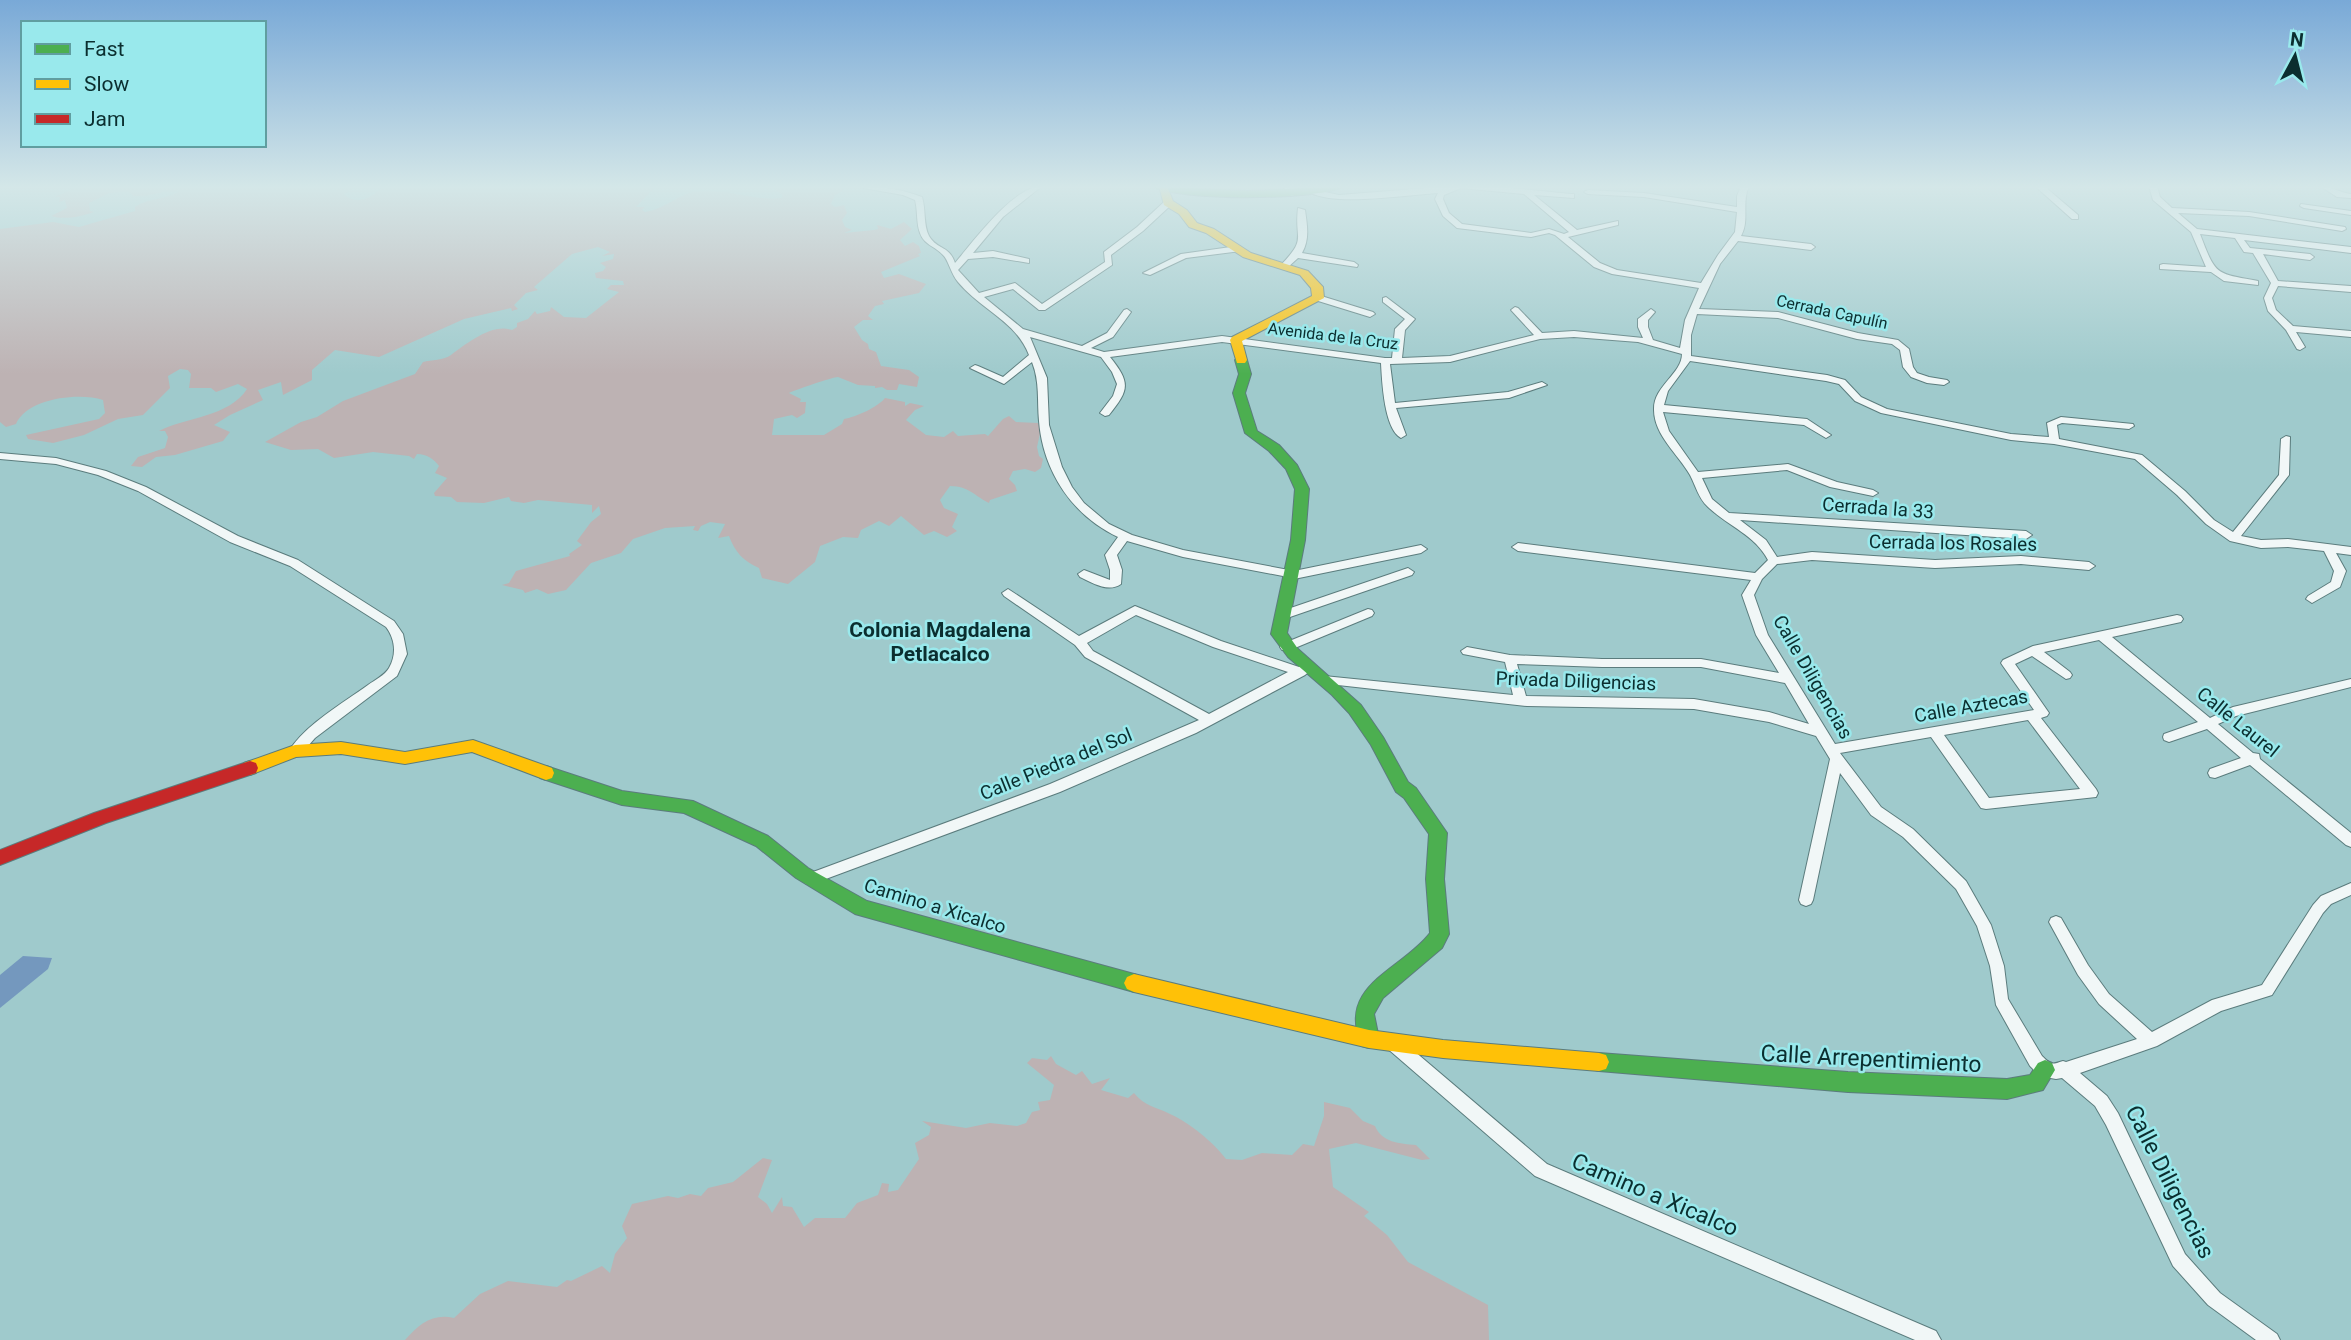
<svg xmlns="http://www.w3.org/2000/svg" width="2351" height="1340" font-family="Roboto,sans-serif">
	<rect width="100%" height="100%" fill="#9fcacc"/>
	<g fill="#bdb2b3">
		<path d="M 79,186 L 93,186 L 94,189 L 108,186 L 333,186 L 332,190 L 347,188 L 346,186 L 357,186 L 344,194 C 357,207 373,197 383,186 L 463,186 L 480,189 L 489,186 L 656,186 L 636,207 L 645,207 L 642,210 L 645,212 C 666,209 680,192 700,191 C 731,189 752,201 782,198 L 782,194 L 775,190 L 780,186 L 828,189 L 843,186 L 843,191 L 835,195 L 831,204 L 835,207 L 844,205 L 847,213 L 842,220 L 845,227 L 852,230 L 844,233 L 874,230 L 878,229 L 877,225 L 891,229 L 904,222 L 912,229 L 900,240 L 905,246 L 913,242 L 919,246 L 921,253 L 918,254 L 920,256 L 881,272 L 884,278 L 899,274 L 926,284 L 919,293 L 882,301 L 884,304 L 875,306 L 868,316 L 873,320 L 863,320 L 854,327 L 862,340 L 868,344 L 869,349 L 876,352 L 881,366 L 909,370 L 919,377 L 917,387 L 899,384 L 897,390 L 887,390 L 882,387 L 875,388 L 875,386 L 858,385 L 838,377 C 833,377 792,391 789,393 L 801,399 L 800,402 L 806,402 L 805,413 L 797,418 L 792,415 L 774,419 L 772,435 L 824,435 L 842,424 L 844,419 C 856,417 878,407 885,398 L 905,402 L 905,406 L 910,403 L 924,406 L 915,410 L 906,420 L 926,435 L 944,437 L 953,431 L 958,436 L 985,434 L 988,436 L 1003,419 L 1009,416 L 1016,422 L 1038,423 L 1041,429 L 1037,447 L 1039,456 L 1043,459 L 1041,468 L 1035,472 L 1025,469 L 1013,471 L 1009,479 L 1015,485 L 1017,491 L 990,500 L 989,503 C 976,497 969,486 950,486 L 940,500 L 944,508 L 958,514 L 952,527 L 957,531 L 947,537 L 934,531 L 924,535 L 901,516 L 889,526 L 879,521 L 861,530 L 858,538 L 843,537 L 820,546 L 815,562 L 788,584 L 762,578 L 759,568 C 743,561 735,552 729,536 L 718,538 L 725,524 L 710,522 L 701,526 L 698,531 L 693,530 L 695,526 L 665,528 L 633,539 L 621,553 L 591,563 L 566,590 L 548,594 L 537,589 L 525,593 L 523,590 L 502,585 L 509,583 L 516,571 L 570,556 L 569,554 L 582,545 L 577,541 L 591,522 L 601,514 L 599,506 L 592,513 L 592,505 L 538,500 L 524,503 L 511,501 L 509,497 L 484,503 L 457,502 L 451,497 L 435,496 L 434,493 L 447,478 L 435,473 L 439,466 C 434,459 427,454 417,454 L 414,459 L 409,456 L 373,452 L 334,458 L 318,449 L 291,450 L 265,442 L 301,422 L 317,417 L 343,401 L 415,374 L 423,362 C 431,360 444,360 451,355 C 466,344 492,323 512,330 L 517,327 L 517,323 L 528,319 L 535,311 L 537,314 L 550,311 L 551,307 L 564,317 L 586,318 L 619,292 L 607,289 L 611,285 L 624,285 L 623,281 L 596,278 L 595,273 L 603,271 L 606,267 L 600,263 L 613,259 L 614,254 L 602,256 L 610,252 L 598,247 L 572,254 L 534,287 L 538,290 L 526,293 L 514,305 L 518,309 L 512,311 L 511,308 L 464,319 L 379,357 L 335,350 L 312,370 L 312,380 L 283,395 L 281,382 L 258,390 L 263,400 L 230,415 L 214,425 L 230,432 L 223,441 L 175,455 L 156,457 L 142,467 L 131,466 L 138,457 L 165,448 L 168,437 L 165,431 L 159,431 C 186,417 229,417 247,389 L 238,384 L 216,392 L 211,388 L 189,388 L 191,374 L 188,370 L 180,369 L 168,376 L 170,388 L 143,415 L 118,419 L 84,435 L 53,443 L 28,439 L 26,435 L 99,419 L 105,413 L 103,400 C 79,392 27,398 16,424 L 6,427 L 0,422 L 0,229 L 53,222 L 79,227 L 135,211 L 135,207 C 150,197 166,200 180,191 C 164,189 149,198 133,196 L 129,191 L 109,193 L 89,203 L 90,211 L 94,212 C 80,217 63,220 51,216 L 67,208 L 65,200 L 59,202 L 60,197 L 55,197 Z"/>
		<path d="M 1051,1056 L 1056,1064 L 1076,1075 L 1082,1071 L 1092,1084 L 1110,1078 L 1101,1090 L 1128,1098 L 1134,1093 C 1144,1106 1156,1107 1170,1114 C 1190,1123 1213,1142 1226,1159 L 1242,1160 L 1262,1153 L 1292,1155 L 1303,1144 L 1314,1146 L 1324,1116 L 1324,1102 L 1350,1108 L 1363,1121 L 1375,1126 C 1381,1142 1400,1144 1416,1145 L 1430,1159 L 1422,1160 L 1356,1143 L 1329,1149 L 1333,1187 L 1369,1212 L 1364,1216 L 1387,1235 L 1408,1262 L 1488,1305 L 1489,1340 L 405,1340 C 419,1324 433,1313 454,1318 L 480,1294 L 508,1281 L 557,1287 L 567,1280 L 571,1281 L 602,1266 L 610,1273 L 615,1254 L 627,1238 L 622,1226 L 632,1204 L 668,1196 L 678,1198 L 690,1194 L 701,1196 L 708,1188 L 733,1182 L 763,1158 L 772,1160 L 758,1197 L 767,1204 L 772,1213 L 782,1197 L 783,1206 L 792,1207 L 804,1227 L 815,1218 L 845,1218 L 857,1203 L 878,1195 L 882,1183 L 889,1184 L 888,1192 L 898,1190 L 919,1159 L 915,1143 L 929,1135 L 931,1127 L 922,1121 L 966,1128 L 990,1123 L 1017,1126 L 1026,1123 L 1032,1112 L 1040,1110 L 1038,1102 L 1050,1100 L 1054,1085 L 1027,1063 L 1032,1058 L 1047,1060 Z"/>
	</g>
	<path fill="#7498be" d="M 23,956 L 52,958 L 48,969 L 0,1008 L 0,975 Z"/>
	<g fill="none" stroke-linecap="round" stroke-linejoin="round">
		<defs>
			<g id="street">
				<path d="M 852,186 C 876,186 899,188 922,197 C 926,209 923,225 929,236 C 937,250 949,245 955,263 C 973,242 1014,186 1042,186 L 1003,217 L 973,253 L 993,251 L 1029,259 L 1029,263 L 993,257 L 968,259 L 958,270 L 979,293 L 1015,283 L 1042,304 L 1105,262 L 1104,252 L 1137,227 L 1165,201 L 1171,201 L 1171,205 L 1143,231 L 1111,255 L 1112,265 L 1045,310 L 1039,310 L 1013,289 L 984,297 L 1023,329 L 1082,346 L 1107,333 L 1124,310 L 1127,309 L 1131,312 L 1113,337 L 1091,348 L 1104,352 L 1222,336 L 1385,358 L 1392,358 L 1395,329 L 1405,319 L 1383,302 L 1383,298 L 1386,297 L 1415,319 L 1405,330 L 1402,358 L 1450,356 L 1534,335 L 1511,310 L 1515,307 L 1518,308 L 1542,333 L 1574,331 L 1643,338 L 1638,327 L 1638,319 L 1651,309 L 1655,312 L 1648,320 L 1648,327 L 1653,340 L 1680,348 L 1685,320 L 1699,288 L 1612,274 L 1594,267 L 1555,235 L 1549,233 L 1531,237 L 1457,228 L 1443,216 L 1435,199 L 1438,193 C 1407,195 1337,206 1311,193 L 1311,189 L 1339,195 L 1452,186 L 1491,186 L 1571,194 L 1574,194 L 1574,198 L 1534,195 L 1577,230 L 1618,221 L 1618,225 L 1568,237 L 1600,263 L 1617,270 L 1701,283 L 1718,255 L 1735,232 L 1737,212 L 1644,197 L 1588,194 L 1584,192 L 1588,190 L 1644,193 L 1737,207 L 1737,196 L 1741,186 L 1749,186 C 1741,203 1750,220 1741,236 L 1811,244 L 1815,247 L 1811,250 L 1738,241 L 1720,264 L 1699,309 L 1778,312 L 1858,333 L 1898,340 L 1909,349 L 1913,367 L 1917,373 L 1929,377 L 1947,380 L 1949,382 L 1944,385 L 1927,383 L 1911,377 L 1903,367 L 1900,350 L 1892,344 L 1857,339 L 1778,318 L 1697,314 L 1691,335 L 1691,356 L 1827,375 L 1845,380 L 1861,397 L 1887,409 L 2011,434 L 2049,437 L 2047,423 L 2061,417 L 2133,424 L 2134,426 L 2129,429 L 2062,423 L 2057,425 L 2059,439 L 2142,455 L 2185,491 L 2214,520 L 2233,532 L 2279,475 L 2281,439 L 2286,436 L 2290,437 L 2289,475 L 2241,536 L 2261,540 L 2288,539 L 2351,547 L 2351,555 L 2336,553 L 2346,571 L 2340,587 L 2312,603 L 2306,599 L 2308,596 L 2331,582 L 2334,571 L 2324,551 L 2288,547 L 2261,548 L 2230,541 L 2206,524 L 2177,495 L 2135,459 L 2054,444 L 2011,440 L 1881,413 L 1855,401 L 1839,384 L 1826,381 L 1690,361 L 1668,391 L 1664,405 L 1807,419 L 1831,435 L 1826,438 L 1804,425 L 1663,412 L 1669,431 L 1698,472 L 1788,464 L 1837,482 L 1873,490 L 1878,493 L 1873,496 L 1830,487 L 1787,470 L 1702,478 L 1712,499 L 1729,513 L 2026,531 L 2032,535 L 2026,539 L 1740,520 L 1766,540 L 1777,557 L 1812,552 L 1935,560 L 2021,556 L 2089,562 L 2095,566 L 2089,570 L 2021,564 L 1935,568 L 1812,560 L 1777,564 L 1762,579 L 1754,595 L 1768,635 L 1835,744 L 2034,710 L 2003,666 L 2001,663 L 2003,660 L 2033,646 L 2177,615 L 2181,616 L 2183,619 L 2181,622 L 2112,637 L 2210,718 L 2233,707 L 2351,679 L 2351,687 L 2236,716 L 2218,724 L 2253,753 L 2259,754 L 2260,759 L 2351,833 L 2351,847 L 2346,845 L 2250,765 L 2215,778 L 2210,777 L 2208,773 L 2210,769 L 2241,758 L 2207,729 L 2169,742 L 2164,740 L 2163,737 L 2164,734 L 2198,722 L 2099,640 L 2044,652 L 2070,672 L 2072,675 L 2070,678 L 2066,679 L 2032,656 L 2015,664 L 2049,713 L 2047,716 L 2041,718 L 2096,789 L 2098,793 L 2096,797 L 1986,809 L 1981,808 L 1931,737 L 1840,753 L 1881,807 L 1913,829 L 1966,881 L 1991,925 L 2004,966 L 2008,999 L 2042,1056 C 2051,1065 2051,1065 2063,1061 L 2066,1062 L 2137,1039 L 2099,1004 L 2078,975 L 2049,922 L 2051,918 L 2056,916 L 2061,918 L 2088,965 L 2109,994 L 2152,1032 L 2212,1000 L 2262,985 L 2313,905 L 2321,896 L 2351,883 L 2351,895 L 2331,904 L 2323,913 L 2272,995 L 2221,1011 L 2157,1046 L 2080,1073 L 2107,1096 L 2118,1113 L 2185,1254 L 2220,1293 L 2277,1334 L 2280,1340 L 2256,1340 L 2208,1305 L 2173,1266 L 2106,1125 L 2095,1106 L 2062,1078 L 2056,1079 L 2045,1077 L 2039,1075 L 2030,1066 L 1996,1005 L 1990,966 L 1977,926 L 1956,889 L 1903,837 L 1871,815 L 1840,773 L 1813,900 L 1811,904 L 1806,906 L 1801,904 L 1799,900 L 1830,759 L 1816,736 L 1769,722 L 1694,709 L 1527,706 L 1320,683 L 1318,680 L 1324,676 L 1513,695 L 1505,662 L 1463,654 L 1461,651 L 1467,647 L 1510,655 L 1602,659 L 1701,659 L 1779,673 L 1756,635 L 1742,595 L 1751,580 L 1518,551 L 1512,547 L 1518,543 L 1755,573 L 1768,560 C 1755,535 1728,526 1708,507 C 1698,498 1696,486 1690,475 C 1678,454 1654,435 1654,410 C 1653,386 1682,374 1682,354 L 1638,342 L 1574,337 L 1540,339 L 1450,362 L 1390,364 L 1395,403 L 1508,392 L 1542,382 L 1547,385 L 1509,398 L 1396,408 L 1406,435 L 1401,438 C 1384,429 1382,381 1381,363 L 1222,342 L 1110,357 C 1131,383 1129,390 1109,415 L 1105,416 L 1100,413 L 1113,396 L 1117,384 L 1112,372 L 1101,357 L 1030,337 L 1047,378 L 1049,425 L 1062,467 L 1072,487 L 1084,503 L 1109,524 L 1132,535 L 1183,550 L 1294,571 L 1421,545 L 1427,549 L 1421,553 L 1289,580 L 1283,576 L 1183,557 L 1127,541 L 1117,555 L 1122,570 L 1121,584 C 1108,593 1093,583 1080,577 L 1078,574 L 1084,570 L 1110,580 L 1110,570 L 1105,555 L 1118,537 C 1073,516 1043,472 1039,421 C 1037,401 1040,382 1032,362 L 1004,384 L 970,368 L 975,365 L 978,366 L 1003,377 L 1029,355 C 1016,321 980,309 958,282 C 951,274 948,259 943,255 C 935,246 924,245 920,233 C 916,223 918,211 915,200 L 903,195 ZM 1461,188 L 1524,194 L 1569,232 L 1564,234 L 1549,229 L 1531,233 L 1462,224 L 1449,213 L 1443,199 L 1444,195 ZM 1517,664 L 1602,667 L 1701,667 L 1785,683 L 1809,724 L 1769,712 L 1694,699 L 1526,696 ZM 2028,720 L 2080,789 L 1989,798 L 1944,735 Z"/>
				<path d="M 1283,186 L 1291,186 L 1298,194 L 1291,196 Z"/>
				<path d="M 2035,186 L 2044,186 L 2078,215 L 2078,219 L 2072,219 Z"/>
				<path d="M 2149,186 L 2157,186 L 2160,197 L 2172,208 L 2249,212 L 2345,227 L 2346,229 L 2342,231 L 2249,216 L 2178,213 L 2197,229 L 2351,247 L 2351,253 L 2244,240 L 2250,248 L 2310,254 L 2314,257 L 2310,260 L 2263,254 L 2278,281 L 2351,286 L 2351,292 L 2278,286 L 2272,298 L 2276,310 L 2293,326 L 2351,331 L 2351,337 L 2296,332 L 2305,347 L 2300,350 L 2297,349 L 2286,330 L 2268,311 L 2264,298 L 2271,283 L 2253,253 L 2244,252 L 2235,238 L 2200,234 C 2216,276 2215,273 2258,281 L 2258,285 L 2224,281 L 2211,272 L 2160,269 L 2160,265 L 2163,264 L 2206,267 L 2191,232 L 2153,200 Z"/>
				<path d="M 2320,186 C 2332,186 2340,193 2351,194 L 2351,198 L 2337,197 Z"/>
				<path d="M 2301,204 L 2351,211 L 2351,215 L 2304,208 L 2300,206 Z"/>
				<path d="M 1298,208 L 1305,210 C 1307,225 1310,239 1302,253 L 1354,262 L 1358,265 L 1357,267 L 1298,258 L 1287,268 L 1281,268 L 1280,266 C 1308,237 1294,241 1298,208 Z"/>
				<path d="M 1238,246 L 1241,247 L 1241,251 L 1186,258 L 1150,275 L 1143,273 L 1181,254 Z"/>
				<path d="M 1318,295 L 1373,312 L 1375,314 L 1370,317 L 1315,300 L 1314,298 Z"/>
				<path d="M 0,453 L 56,458 L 106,471 L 146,487 L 238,536 L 298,560 L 394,621 L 403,634 L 407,654 L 397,676 L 315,738 L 300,755 L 290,755 L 289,751 C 305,725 343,703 368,685 C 375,680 385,675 389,668 C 397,654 395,639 386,627 L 290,566 L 230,542 L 138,491 L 98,475 L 56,464 L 0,459 Z"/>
				<path d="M 1408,568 L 1414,572 L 1412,575 L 1287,618 L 1283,619 L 1277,615 L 1279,612 Z"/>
				<path d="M 1008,589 L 1079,636 L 1135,606 L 1221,641 L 1299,667 L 1308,663 L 1314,667 L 1305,675 L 1196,733 L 1060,792 L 815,883 L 810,885 L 805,883 L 803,879 L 805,875 L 1050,784 L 1199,720 L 1085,657 L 1075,645 L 1004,596 L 1002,593 ZM 1136,615 L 1213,647 L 1288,672 L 1209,714 L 1093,651 L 1087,643 Z"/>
				<path d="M 1368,609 L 1372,610 L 1374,613 L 1372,616 L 1290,650 L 1282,650 L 1280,647 L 1282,644 Z"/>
				<path d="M 1394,1037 L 1400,1039 L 1547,1164 L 1936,1331 L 1941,1340 L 1915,1340 L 1535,1176 L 1388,1049 L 1386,1044 L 1388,1039 Z"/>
			</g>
			<g id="fast">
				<path d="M 1151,186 L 1248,191 L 1345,186 C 1320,201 1176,201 1151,186 Z"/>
				<path d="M 1241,356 L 1247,360 L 1251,374 L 1245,393 L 1257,431 L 1279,445 L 1297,465 L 1309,489 L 1305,540 L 1287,633 L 1298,649 L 1361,705 L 1383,737 L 1408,782 L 1416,788 L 1447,833 L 1444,879 L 1449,934 L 1442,948 L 1383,998 L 1374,1014 L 1379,1039 L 1376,1046 L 1369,1048 L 1362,1046 C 1335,985 1402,970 1430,933 L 1426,879 L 1429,834 L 1404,798 L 1396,792 L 1371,745 L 1349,713 L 1332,695 L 1288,657 L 1271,634 L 1291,540 L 1295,489 L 1286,469 L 1269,451 L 1245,433 L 1233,393 L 1239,374 L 1235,360 Z"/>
				<path d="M 546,766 L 622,791 L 693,801 L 768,836 L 808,868 L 867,901 L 1134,974 L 1141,977 L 1144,983 L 1141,989 L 1134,992 L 855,914 L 796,878 L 756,846 L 684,813 L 622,805 L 540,778 L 538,773 L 540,768 Z"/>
				<path d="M 1599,1053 L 1848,1072 L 2007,1079 L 2030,1075 L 2038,1063 L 2045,1060 L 2052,1063 L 2055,1070 L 2043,1090 L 2007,1099 L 1848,1092 L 1599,1071 L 1592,1069 L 1589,1062 L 1592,1055 Z"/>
			</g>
			<g id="slow">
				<path d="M 1159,186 L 1167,186 L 1173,201 L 1187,210 L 1197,223 L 1214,229 L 1251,253 L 1308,271 L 1323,287 L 1324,298 L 1242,341 L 1247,360 L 1245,363 L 1237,363 L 1230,340 L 1232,337 L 1312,296 L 1311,288 L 1300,275 L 1243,257 L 1206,233 L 1189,227 L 1179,214 L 1164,205 Z"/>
				<path d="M 473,740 L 552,768 L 554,773 L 552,778 L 546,780 L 472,752 L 405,764 L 341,754 L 296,757 L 250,775 L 244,773 L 242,768 L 244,763 L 295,745 L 341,742 L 405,752 Z"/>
				<path d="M 1134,974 L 1369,1030 L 1443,1040 L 1599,1053 L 1606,1055 L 1609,1062 L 1606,1069 L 1599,1071 L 1443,1058 L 1369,1048 L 1134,992 L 1127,989 L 1124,983 L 1127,977 Z"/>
			</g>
			<path id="jam" d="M 250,761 L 256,763 L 258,768 L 256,773 L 106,823 L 0,865 L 0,850 L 94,813 Z"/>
		</defs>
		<use href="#street" stroke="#5b7c7d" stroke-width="2"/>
		<use href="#fast" stroke="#5b7c7d" stroke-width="2"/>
		<use href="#slow" stroke="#5b7c7d" stroke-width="2"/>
		<use href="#jam" stroke="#5b7c7d" stroke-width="2"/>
		<use href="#street" fill="#f1f7f7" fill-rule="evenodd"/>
		<use href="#fast" fill="#4caf50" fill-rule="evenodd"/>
		<use href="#slow" fill="#ffc107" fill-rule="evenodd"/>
		<use href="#jam" fill="#c62828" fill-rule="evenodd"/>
	</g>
	<linearGradient id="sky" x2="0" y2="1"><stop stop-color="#79a9d7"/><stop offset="0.5" stop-color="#d4e7e8"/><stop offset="1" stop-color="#d4e7e8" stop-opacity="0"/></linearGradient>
	<rect width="2351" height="374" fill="url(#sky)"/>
	<g text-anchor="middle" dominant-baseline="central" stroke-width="5" stroke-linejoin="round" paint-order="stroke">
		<g font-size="16" fill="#0b2e2f" stroke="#99e9ec">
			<text transform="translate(1832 312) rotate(12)">Cerrada Capulín</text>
			<text transform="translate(1333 336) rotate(7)">Avenida de la Cruz</text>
		</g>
		<g font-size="19" fill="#0b2e2f" stroke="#99e9ec">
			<text transform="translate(1878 508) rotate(4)">Cerrada la 33</text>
			<text transform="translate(1953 543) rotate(1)">Cerrada los Rosales</text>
			<text transform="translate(1813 677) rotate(60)">Calle Diligencias</text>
			<text transform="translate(1576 681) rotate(2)">Privada Diligencias</text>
			<text transform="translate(1971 706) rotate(-10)">Calle Aztecas</text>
			<text transform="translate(2238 722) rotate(39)">Calle Laurel</text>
			<text transform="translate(1056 764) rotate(-22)">Calle Piedra del Sol</text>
			<text transform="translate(935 906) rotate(17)">Camino a Xicalco</text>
		</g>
		<g font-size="21" font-weight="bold" fill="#0b2e2f" stroke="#99e9ec">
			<text x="940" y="630">Colonia Magdalena<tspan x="940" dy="24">Petlacalco</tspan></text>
		</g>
		<g font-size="23" fill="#0b2e2f" stroke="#99e9ec">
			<text transform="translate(1871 1059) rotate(3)">Calle Arrepentimiento</text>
			<text transform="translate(2170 1182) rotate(63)">Calle Diligencias</text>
			<text transform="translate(1655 1195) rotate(23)">Camino a Xicalco</text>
		</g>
	</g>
	<rect x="21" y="21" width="245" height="126" fill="#99e9ec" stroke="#609ea0" stroke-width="2"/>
	<rect x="35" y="44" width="35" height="10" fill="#4caf50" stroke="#609ea0" stroke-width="2"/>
	<text x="84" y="56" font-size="21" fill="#0b2e2f">Fast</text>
	<rect x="35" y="79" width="35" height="10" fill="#ffc107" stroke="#609ea0" stroke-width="2"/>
	<text x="84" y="91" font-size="21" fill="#0b2e2f">Slow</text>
	<rect x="35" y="114" width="35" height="10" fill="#c62828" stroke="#609ea0" stroke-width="2"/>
	<text x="84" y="126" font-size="21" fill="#0b2e2f">Jam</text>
	<g transform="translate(2295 56) rotate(7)" stroke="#99e9ec" stroke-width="5" paint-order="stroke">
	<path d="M0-5L12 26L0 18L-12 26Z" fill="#0b2e2f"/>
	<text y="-10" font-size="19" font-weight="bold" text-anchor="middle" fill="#0b2e2f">N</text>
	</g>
</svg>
